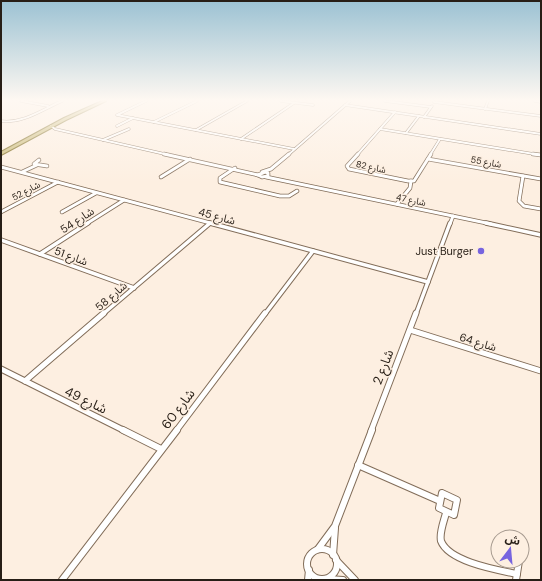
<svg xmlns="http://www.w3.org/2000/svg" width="542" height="581" font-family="'DM Sans','Noto Sans Arabic',sans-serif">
	<rect width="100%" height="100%" fill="#fdefe1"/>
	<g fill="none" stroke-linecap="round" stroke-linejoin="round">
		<defs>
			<g id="street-far4">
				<path d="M 21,101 L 48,106"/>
				<path d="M 146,101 L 117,115 L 294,149"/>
				<path d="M 281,101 L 313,105"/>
				<path d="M 385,101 L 431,107"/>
				<path d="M 535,101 L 541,102"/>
				<path d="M 434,102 L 541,116"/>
				<path d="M 345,105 L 541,134"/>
				<path d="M 485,109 L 488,101"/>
				<path d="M 424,117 L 432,106"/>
				<path d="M 1,121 C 23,124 43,109 62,101"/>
				<path d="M 154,122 L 197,101"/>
				<path d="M 51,126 L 55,129 L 169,155"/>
				<path d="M 117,126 L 133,118"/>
				<path d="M 380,129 L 540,155"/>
				<path d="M 196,130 L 247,101"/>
				<path d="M 406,133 L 419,116"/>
				<path d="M 241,139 L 294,103"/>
				<path d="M 103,140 L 129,129"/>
				<path d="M 288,155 L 350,101"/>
				<path d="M 357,155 L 395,112"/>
				<path d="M 430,155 L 440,139"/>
			</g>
			<g id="street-far3">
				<path d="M 164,154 L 258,175"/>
				<path d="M 358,154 L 347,166 L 349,169 L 408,181 L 414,181 L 431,154"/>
				<path d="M 533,154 L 541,155"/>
				<path d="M 428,159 L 541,179"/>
				<path d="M 39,160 L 34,164 L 47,166"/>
				<path d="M 1,167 L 214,224"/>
				<path d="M 235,168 L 220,178 L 220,182 L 280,196 L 289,196 L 297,191"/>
				<path d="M 22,172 L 37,165"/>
				<path d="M 262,172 L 271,169 L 289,154"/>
				<path d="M 265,172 L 268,173 L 268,176 L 262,177 L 258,175 Z"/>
				<path d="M 523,176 L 519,201 L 524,206 L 541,209"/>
				<path d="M 161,177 L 190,159"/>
				<path d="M 266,177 L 491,224"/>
				<path d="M 397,204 L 410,188 L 411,181"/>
				<path d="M 1,212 L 58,182"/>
				<path d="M 62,212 L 96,193"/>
				<path d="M 86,224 L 124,200"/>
				<path d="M 450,224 L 453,216"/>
			</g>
			<g id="street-far2">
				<path d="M 210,223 L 428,282"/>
				<path d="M 486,223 L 541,235"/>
				<path d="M 1,240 L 134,288"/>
				<path d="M 40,254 L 88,223"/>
				<path d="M 103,314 L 209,224"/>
				<path d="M 265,314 L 313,251"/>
				<path d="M 416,314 L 450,223"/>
			</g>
			<g id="street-far1">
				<path d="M 410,330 L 541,371"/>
				<path d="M 1,369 L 125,431"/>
				<path d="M 25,381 L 104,313"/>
				<path d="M 176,431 L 265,313"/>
				<path d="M 371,431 L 416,313"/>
			</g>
			<g id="street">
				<path d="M 123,430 L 161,449"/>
				<path d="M 358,465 L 440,501"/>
				<path d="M 442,493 L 457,500 L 454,515 L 439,508 Z"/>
				<path d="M 446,513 C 444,521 439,533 441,541 C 449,562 498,570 517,574"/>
				<path d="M 522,541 L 522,543"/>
				<circle cx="322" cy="564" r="15"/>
				<path d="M 318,549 L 335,526 L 372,430"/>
				<path d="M 333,555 L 335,528"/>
				<path d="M 336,560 L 355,580"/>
				<path d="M 328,579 L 343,580"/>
				<path d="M 62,580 L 177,430"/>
				<path d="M 308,580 L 309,570"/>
				<path d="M 516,580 L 519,561"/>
			</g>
			<path id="primary" d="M 102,101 L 106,101 L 66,120 L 1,155 L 1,152 L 64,118 Z"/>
		</defs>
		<use href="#street-far4" stroke="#826d59" stroke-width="3"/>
		<use href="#street-far3" stroke="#826d59" stroke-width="4.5"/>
		<use href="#street-far2" stroke="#826d59" stroke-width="5.5"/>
		<use href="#street-far1" stroke="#826d59" stroke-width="7"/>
		<use href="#street" stroke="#826d59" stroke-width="8"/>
		<use href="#primary" stroke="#786415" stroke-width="2"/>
		<use href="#street-far4" stroke="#fff" stroke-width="2"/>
		<use href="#street-far3" stroke="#fff" stroke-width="3"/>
		<use href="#street-far2" stroke="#fff" stroke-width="3.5"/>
		<use href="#street-far1" stroke="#fff" stroke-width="5"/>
		<use href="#street" stroke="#fff" stroke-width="6"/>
		<use href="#primary" fill="#c8b873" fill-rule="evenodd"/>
	</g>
	<linearGradient id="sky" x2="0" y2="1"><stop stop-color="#9cc2d3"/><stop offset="0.55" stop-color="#fef8f2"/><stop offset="1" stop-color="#fef8f2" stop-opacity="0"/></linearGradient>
	<rect width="542" height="182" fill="url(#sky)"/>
	<circle fill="#7764df" stroke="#fdefe1" stroke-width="1.5" cx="481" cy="251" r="4"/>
	<g text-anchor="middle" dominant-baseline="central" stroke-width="3" stroke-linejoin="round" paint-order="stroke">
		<g font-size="9" fill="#271e16" stroke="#fdefe1">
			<text transform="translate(486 162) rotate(10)">شارع 55</text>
			<text transform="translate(371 167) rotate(12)">شارع 82</text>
			<text transform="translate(26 191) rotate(-28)">شارع 52</text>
			<text transform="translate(411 200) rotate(12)">شارع 47</text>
		</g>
		<g font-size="11" fill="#271e16" stroke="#fdefe1">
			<text transform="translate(217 216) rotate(15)">شارع 45</text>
			<text transform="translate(77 220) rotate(-33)">شارع 54</text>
			<text transform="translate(71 256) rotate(20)">شارع 51</text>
			<text transform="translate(111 296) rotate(-41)">شارع 58</text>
			<text transform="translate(478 342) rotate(17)">شارع 64</text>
		</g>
		<g font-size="11" fill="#271e16" stroke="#fdefe1" text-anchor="end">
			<text x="473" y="251">Just Burger</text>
		</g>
		<g font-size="13" fill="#271e16" stroke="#fdefe1">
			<text transform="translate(383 367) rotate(-69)">شارع 2</text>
			<text transform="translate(86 400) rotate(26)">شارع 49</text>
			<text transform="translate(178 409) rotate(-53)">شارع 60</text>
		</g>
	</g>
	<rect width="542" height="581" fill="none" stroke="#271e16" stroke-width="4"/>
	<g transform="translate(510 549) rotate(16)"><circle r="19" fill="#fdefe1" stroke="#a79b90"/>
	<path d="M0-3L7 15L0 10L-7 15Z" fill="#7764df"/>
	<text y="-6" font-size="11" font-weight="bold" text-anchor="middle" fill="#271e16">ش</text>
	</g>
</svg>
